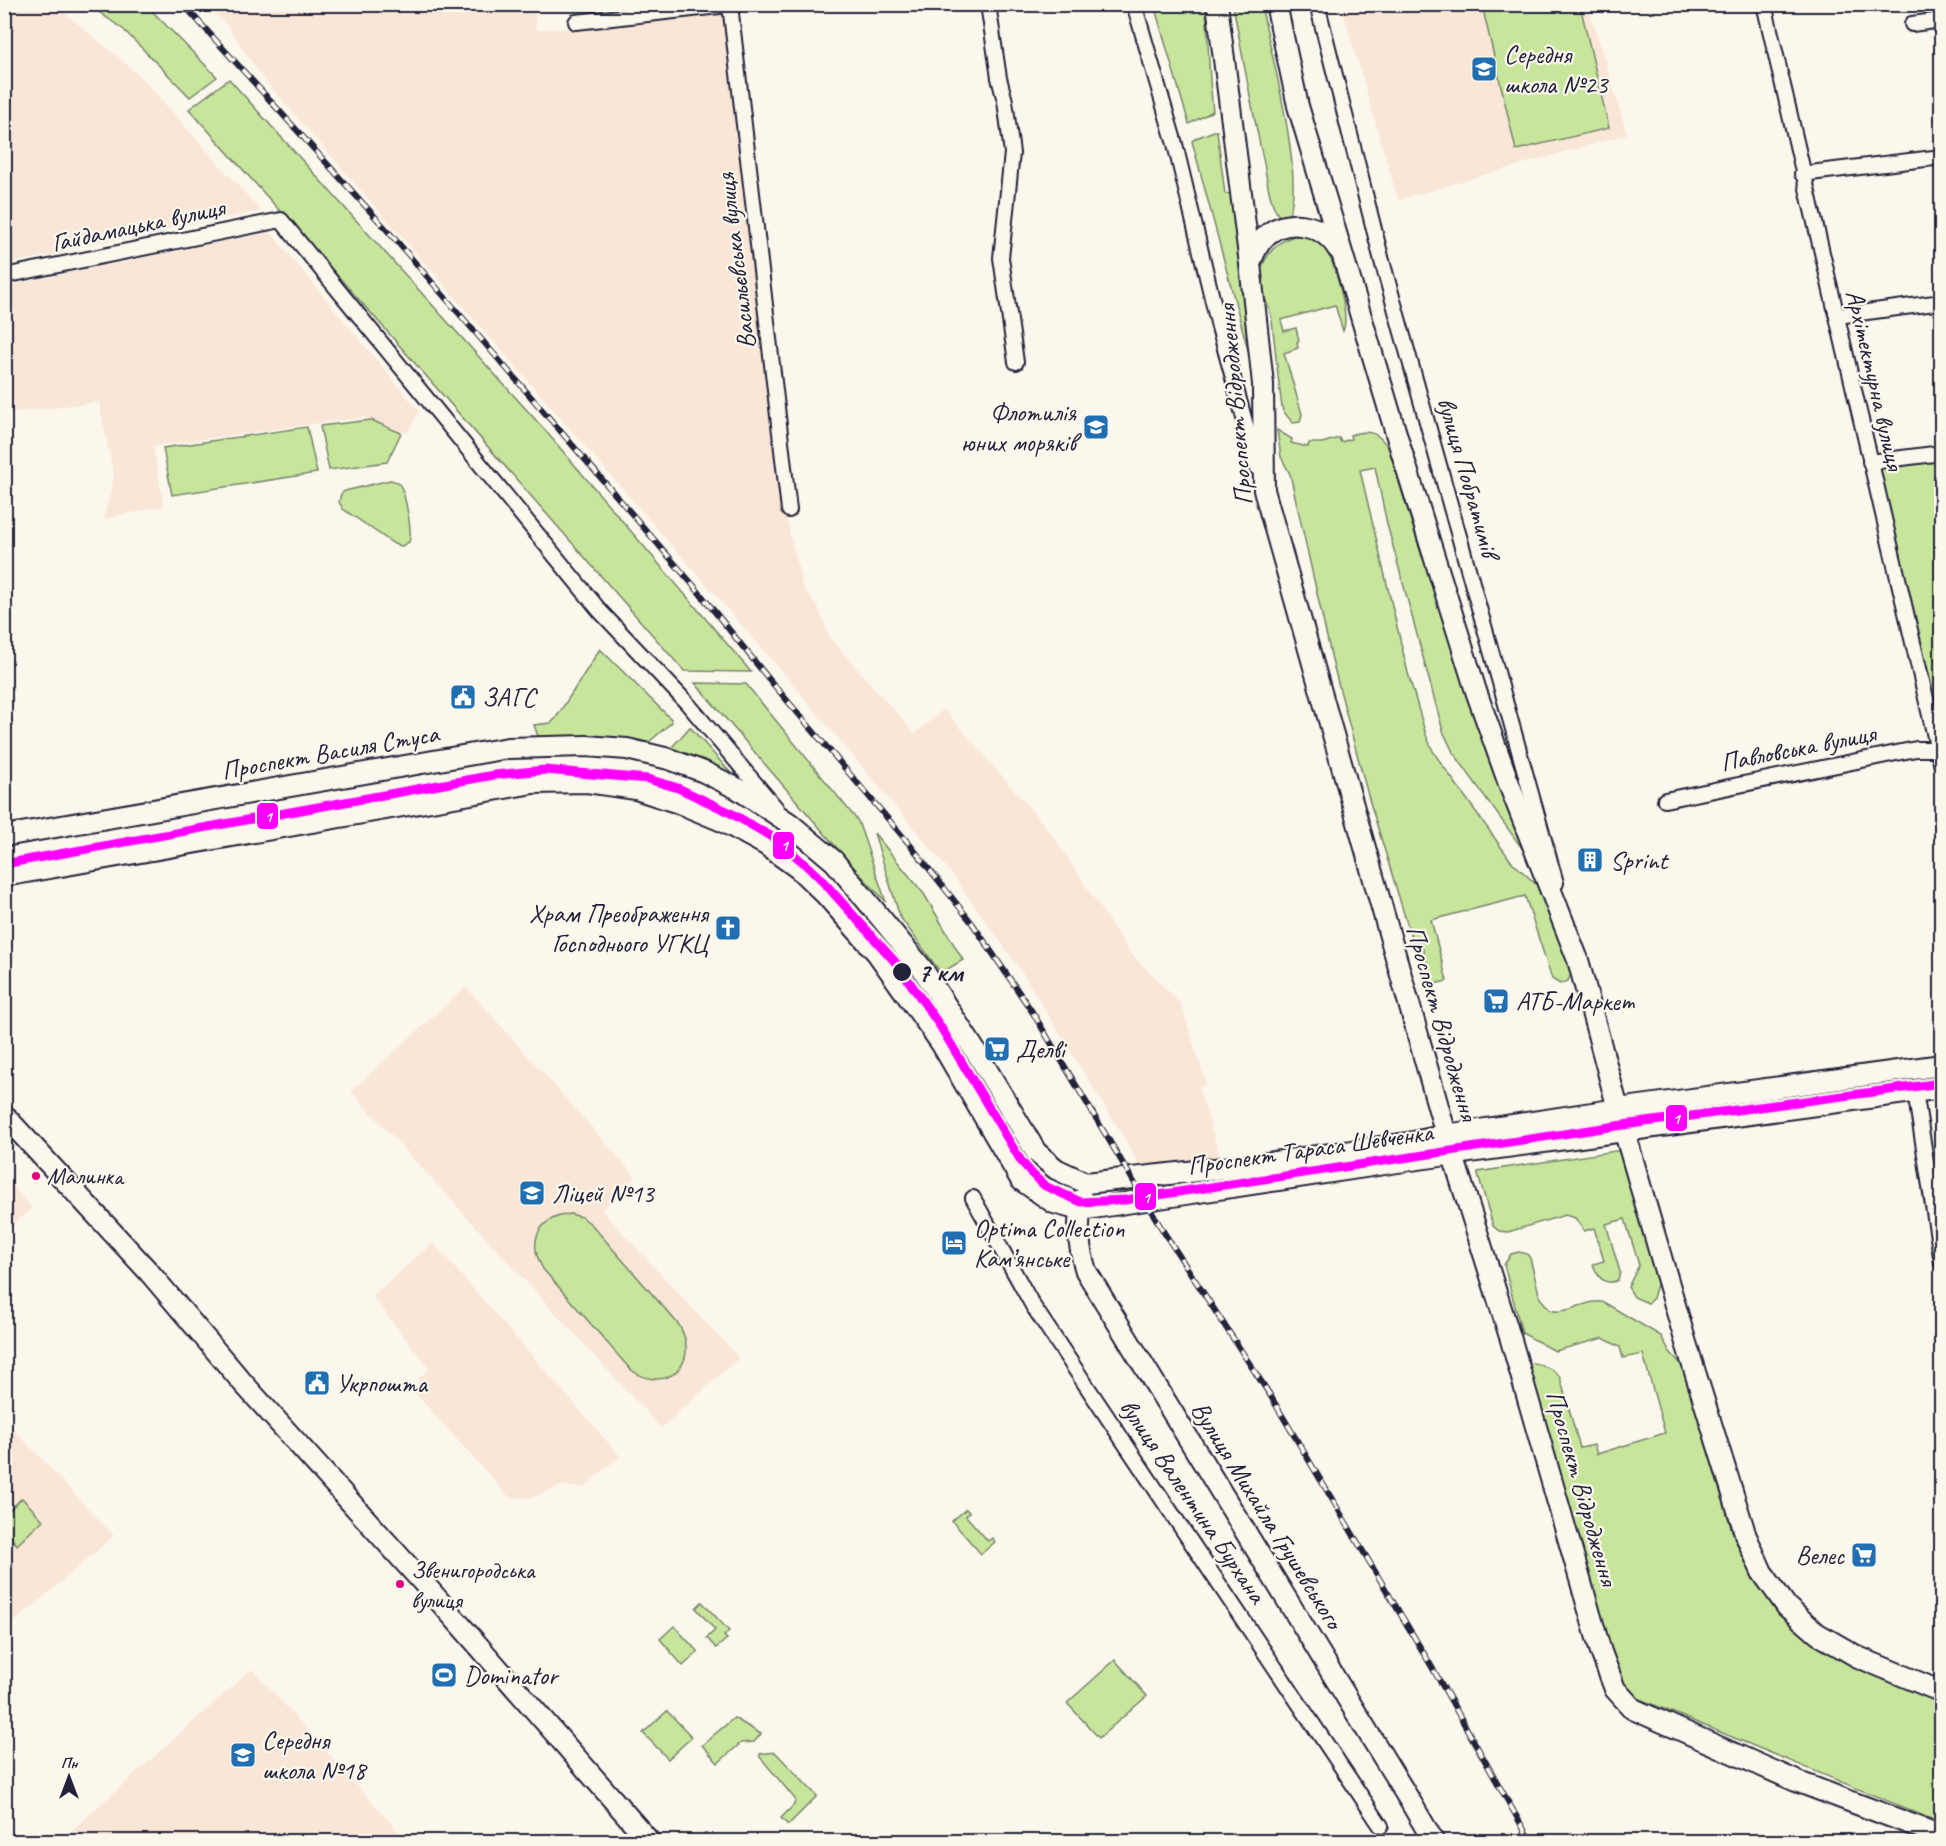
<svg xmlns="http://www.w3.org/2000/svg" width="1946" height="1846" font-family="Caveat,sans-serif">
	<rect width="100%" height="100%" fill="#fbf7ec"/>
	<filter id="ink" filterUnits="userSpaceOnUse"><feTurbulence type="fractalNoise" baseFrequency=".0167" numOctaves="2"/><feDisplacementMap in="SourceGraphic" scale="12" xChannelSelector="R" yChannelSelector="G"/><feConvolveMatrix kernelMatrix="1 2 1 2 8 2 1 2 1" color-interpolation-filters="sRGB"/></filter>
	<g filter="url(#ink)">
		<g fill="#f9e6d7">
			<path d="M 5,4 L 55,5 L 139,75 L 261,211 L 63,249 L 63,253 L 5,264 Z"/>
			<path d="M 205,5 L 535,5 L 536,30 L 578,28 L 727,12 L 783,506 L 803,588 L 818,607 L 830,638 L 915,734 L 944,709 L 1051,833 L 1130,953 L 1181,1004 L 1206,1084 L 1199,1089 L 1220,1156 L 1142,1171 L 1128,1144 L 1022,972 L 952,874 L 781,670 L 261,76 L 227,25 Z"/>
			<path d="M 1341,5 L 1588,5 L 1627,134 L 1398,200 Z"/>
			<path d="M 270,232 L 419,411 L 407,433 L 364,417 L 153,446 L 164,506 L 104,519 L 114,477 L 99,402 L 5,413 L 5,286 Z"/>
			<path d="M 466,987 L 636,1177 L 601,1210 L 739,1358 L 661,1428 L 351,1091 Z"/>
			<path d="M 5,1178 L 32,1208 L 5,1232 L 4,1232 Z"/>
			<path d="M 433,1243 L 620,1456 L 584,1487 L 561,1486 L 531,1498 L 509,1497 L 414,1392 L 420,1377 L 430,1369 L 372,1296 Z"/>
			<path d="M 4,1419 L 114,1536 L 5,1630 L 4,1630 Z"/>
			<path d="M 252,1669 L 407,1841 L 60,1841 Z"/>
		</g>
		<g fill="#c8e59c" stroke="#75846c" stroke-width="1.5">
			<path d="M 89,5 L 146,5 L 217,77 L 190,97 L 124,30 Z"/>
			<path d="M 1154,5 L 1206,5 L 1210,81 L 1213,111 L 1189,124 Z"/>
			<path d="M 1233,5 L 1261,5 C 1270,48 1305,178 1289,214 L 1284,217 L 1279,216 C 1269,202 1267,179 1264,163 C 1252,110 1243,58 1233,5 Z"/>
			<path d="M 1482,5 L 1580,5 L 1609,128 L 1516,150 Z"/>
			<path d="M 229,79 L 543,428 L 751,672 L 684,671 L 378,321 L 189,109 Z"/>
			<path d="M 1214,131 L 1217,131 L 1225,194 L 1232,193 L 1251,347 L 1248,350 L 1192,141 L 1196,138 Z"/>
			<path d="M 1294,236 C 1304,235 1313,236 1321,243 C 1334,255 1350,315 1343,331 L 1335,305 L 1281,320 L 1284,331 L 1296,328 L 1299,341 L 1297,342 L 1298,348 L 1284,353 L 1302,414 L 1300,422 L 1293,423 L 1283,411 L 1282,407 C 1278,378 1275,349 1272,320 C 1270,307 1263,297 1261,285 C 1257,263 1274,242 1294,236 Z"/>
			<path d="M 371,420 L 401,433 L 387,462 L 329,470 L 320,426 Z"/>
			<path d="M 307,427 L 317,473 L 172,495 L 163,448 Z"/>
			<path d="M 1277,430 L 1292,439 L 1291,443 L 1308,447 L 1309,443 L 1322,443 L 1339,438 L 1341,442 L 1351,439 L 1350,435 C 1368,429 1379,432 1389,449 L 1422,557 L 1436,580 L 1541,875 L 1453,752 L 1443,731 L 1387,524 L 1375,467 L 1360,470 L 1408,673 L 1426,735 L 1434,753 L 1511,861 L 1539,887 L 1549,916 L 1565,943 L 1571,974 L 1568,981 L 1560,984 L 1552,979 L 1525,896 L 1431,920 L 1447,981 L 1434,984 L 1420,941 L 1413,943 L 1369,799 L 1333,664 L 1290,474 L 1281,457 Z"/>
			<path d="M 1941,460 L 1941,738 L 1878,468 Z"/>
			<path d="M 390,480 C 394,481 395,480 399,484 C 405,491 413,534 409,542 L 402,546 L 394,544 L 343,509 L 339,502 L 341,494 L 345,491 Z"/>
			<path d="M 600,649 L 671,719 L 672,722 L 649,742 L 538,736 L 534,725 L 551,723 L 556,718 Z"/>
			<path d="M 695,683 L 746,684 L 858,821 L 886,902 L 856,870 Z"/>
			<path d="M 690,727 L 729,771 L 730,775 L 677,754 L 672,747 Z"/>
			<path d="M 874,833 L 924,894 L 963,960 L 941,973 L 900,917 Z"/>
			<path d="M 1622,1150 L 1658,1281 L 1653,1298 L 1648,1303 L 1634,1297 L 1628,1287 L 1639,1265 L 1625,1219 L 1606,1224 L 1620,1272 L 1618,1280 C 1604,1287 1597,1276 1593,1264 L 1604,1261 L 1594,1228 L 1584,1231 L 1575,1218 L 1565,1215 L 1508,1232 L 1499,1231 L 1493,1226 L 1478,1174 L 1478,1172 Z"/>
			<path d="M 570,1214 L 582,1217 L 592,1225 L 679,1325 C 702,1364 665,1396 630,1369 L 543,1269 C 527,1241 538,1218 570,1214 Z"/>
			<path d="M 1519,1252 L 1527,1254 L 1530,1258 L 1540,1298 L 1550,1310 C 1568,1316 1587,1297 1605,1303 L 1661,1336 L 1670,1352 L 1682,1365 L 1734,1537 L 1753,1579 L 1782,1615 L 1941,1699 L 1941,1823 L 1630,1695 L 1621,1684 L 1527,1369 L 1530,1363 C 1539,1363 1554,1369 1560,1377 L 1580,1448 L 1594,1445 L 1597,1454 L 1665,1433 L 1643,1354 L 1623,1358 L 1620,1347 L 1603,1338 L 1555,1351 L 1522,1333 L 1504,1265 L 1511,1254 Z"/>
			<path d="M 22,1498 L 43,1520 L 17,1545 L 5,1530 L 5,1514 Z"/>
			<path d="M 966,1509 L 969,1512 L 966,1516 L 988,1541 L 992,1538 L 995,1542 L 981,1554 L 952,1521 Z"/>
			<path d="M 702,1602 L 729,1631 L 724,1636 L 727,1639 L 716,1648 L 707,1638 L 715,1630 L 696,1608 Z"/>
			<path d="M 674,1626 L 698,1652 L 683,1666 L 660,1639 Z"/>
			<path d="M 1115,1660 L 1147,1696 L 1099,1738 L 1067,1703 Z"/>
			<path d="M 667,1711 L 692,1737 L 668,1759 L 643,1733 Z"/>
			<path d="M 734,1718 L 761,1734 L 754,1742 L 741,1743 L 718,1763 L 702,1745 Z"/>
			<path d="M 775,1752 L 817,1796 L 788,1825 L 781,1818 L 794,1805 L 795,1799 L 760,1757 L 760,1754 Z"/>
		</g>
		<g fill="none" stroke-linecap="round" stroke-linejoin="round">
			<defs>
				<g id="street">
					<path d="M 988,4 L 999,78 L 1005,101 L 1012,153 L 1001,258 L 1016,362"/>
					<path d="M 1134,4 L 1175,144 L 1219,327 L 1258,469"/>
					<path d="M 1317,4 L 1382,261 L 1556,883"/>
					<path d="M 1764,4 L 1942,767"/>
					<path d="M 730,5 L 789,510"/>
					<path d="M 576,22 L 737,4"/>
					<path d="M 1912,24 L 1942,20"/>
					<path d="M 1802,174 L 1942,157"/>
					<path d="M 4,276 L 281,220 L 600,611 L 687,703 L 776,808"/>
					<path d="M 1837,316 L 1942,302"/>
					<path d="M 1870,462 L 1942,453"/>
					<path d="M 1665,800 L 1916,749 L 1942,749"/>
					<path d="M 1915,1091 L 1942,1263"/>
					<path d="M 973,1198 L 1033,1306 L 1381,1826"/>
				</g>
				<g id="secondary">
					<path d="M 1217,4 L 1250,264 L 1263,384 L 1264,490 L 1443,1124 L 1511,1340 L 1601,1652 L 1615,1689 L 1633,1709 L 1796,1781 L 1942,1836"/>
					<path d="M 1276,4 L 1298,106 L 1401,450 L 1476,691 L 1509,784 L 1578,960 L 1618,1109 L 1686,1343 L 1746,1536 L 1762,1572 L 1787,1607 L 1818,1634 L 1858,1657 L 1942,1692"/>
					<path d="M 1250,264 C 1253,255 1256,247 1263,239 C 1284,215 1323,223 1338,249"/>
					<path d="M 4,836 L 508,748 L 586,746 L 627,749 L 669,759 L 704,772 L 738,789 L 789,823 L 834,861 L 921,967 L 978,1055 L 1036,1152 L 1056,1169 L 1086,1183"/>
					<path d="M 4,876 L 533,783 L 587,782 L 636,789 L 679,803 L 722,821 L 766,845 L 799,869 L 825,894 L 877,953 L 941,1043 L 1021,1180 L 1054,1203 L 1080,1210 L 1411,1160 L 1942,1088"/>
					<path d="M 4,1115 L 149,1272 L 243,1383 L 427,1587 L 650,1842"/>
					<path d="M 1086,1183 L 1261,1164 L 1409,1143 L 1446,1135 L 1618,1109 L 1942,1065"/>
					<path d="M 1082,1199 C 1077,1225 1078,1246 1086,1271 L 1410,1801 L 1434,1842"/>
				</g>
			</defs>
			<use href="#street" stroke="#22223b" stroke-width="18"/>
			<use href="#secondary" stroke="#22223b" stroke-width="24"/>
			<use href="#street" stroke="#fbf7ec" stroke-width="14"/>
			<use href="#secondary" stroke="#fbf7ec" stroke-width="20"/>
			<defs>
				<path id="rail" d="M 183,4 L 387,230 L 694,586 L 768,678 L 911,846 L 972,923 L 1033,1013 L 1165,1234 L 1270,1395 L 1429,1662 L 1531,1842"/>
			</defs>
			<use href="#rail" stroke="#22223b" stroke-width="6"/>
			<use href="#rail" stroke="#fbf7ec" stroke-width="4" stroke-dasharray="11" stroke-linecap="butt"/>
			<defs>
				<path id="tram-1" d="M 4,864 L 494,775 L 545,770 L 648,779 L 678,788 L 729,812 L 779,841 L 819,877 L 897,964 L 940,1026 L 1021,1161 L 1032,1174 L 1045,1186 L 1081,1202 L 1125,1200 L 1623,1125 L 1942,1083"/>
			</defs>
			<use href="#tram-1" stroke="#fbf7ec" stroke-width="14"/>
			<use href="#tram-1" stroke="#f0f" stroke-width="9"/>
		</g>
	</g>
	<defs>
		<symbol id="school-square" viewBox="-11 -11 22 22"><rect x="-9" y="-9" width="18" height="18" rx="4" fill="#1f6fb2" stroke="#fbf7ec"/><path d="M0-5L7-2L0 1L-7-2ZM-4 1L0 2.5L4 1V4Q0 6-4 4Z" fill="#fff"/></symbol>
		<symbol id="civic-square" viewBox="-11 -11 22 22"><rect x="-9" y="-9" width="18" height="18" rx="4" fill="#1f6fb2" stroke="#fbf7ec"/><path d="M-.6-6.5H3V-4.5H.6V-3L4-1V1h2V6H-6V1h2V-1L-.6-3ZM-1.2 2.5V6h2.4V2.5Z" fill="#fff"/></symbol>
		<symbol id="building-square" viewBox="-11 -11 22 22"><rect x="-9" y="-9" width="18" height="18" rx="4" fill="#1f6fb2" stroke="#fbf7ec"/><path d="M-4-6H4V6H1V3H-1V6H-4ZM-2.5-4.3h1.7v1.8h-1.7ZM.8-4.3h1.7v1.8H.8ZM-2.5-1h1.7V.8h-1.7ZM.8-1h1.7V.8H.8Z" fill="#fff"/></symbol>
		<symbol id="church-square" viewBox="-11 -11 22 22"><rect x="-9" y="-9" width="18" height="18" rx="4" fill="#1f6fb2" stroke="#fbf7ec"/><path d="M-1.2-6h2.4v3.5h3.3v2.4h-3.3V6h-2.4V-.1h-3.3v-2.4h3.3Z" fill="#fff"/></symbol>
		<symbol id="supermarket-square" viewBox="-11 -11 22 22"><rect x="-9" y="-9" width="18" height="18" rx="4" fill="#1f6fb2" stroke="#fbf7ec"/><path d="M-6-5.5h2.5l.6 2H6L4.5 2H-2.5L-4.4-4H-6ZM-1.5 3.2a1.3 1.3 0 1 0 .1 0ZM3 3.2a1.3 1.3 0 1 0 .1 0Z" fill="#fff"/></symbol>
		<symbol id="hotel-square" viewBox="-11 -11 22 22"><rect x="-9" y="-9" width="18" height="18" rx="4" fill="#1f6fb2" stroke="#fbf7ec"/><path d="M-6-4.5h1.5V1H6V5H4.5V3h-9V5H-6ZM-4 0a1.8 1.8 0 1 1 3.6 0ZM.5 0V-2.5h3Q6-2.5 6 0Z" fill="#fff"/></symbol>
		<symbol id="stadium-square" viewBox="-11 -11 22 22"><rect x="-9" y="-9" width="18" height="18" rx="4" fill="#1f6fb2" stroke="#fbf7ec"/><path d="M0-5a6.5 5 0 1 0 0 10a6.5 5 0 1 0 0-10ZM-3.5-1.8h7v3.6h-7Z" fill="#fff"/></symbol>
	</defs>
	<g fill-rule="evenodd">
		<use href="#school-square" x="1469" y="54" width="30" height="30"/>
		<use href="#school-square" x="1081" y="412" width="30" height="30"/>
		<use href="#civic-square" x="448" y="682" width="30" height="30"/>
		<use href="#building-square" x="1575" y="845" width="30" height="30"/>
		<use href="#church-square" x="713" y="913" width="30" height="30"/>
		<use href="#supermarket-square" x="1481" y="986" width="30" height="30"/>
		<use href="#supermarket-square" x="982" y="1034" width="30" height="30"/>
		<use href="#school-square" x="517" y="1178" width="30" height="30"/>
		<use href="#hotel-square" x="939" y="1228" width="30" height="30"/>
		<use href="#civic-square" x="302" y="1368" width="30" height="30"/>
		<use href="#supermarket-square" x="1849" y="1540" width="30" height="30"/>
		<use href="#stadium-square" x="429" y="1660" width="30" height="30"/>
		<use href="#school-square" x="228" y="1740" width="30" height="30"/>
	</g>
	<circle fill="#22223b" stroke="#fbf7ec" stroke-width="2" cx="902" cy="972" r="10"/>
	<g fill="#e5007d" stroke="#fbf7ec" stroke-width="2">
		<circle cx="36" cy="1176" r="5"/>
		<circle cx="400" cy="1584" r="5"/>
	</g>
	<g text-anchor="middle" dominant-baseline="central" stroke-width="4.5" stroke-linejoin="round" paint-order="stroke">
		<g font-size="24" fill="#22223b" stroke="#fbf7ec" text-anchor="start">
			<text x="47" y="1176">Малинка</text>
			<text x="411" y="1570">Звенигородська<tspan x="411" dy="30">вулиця</tspan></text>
		</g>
		<g font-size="26" fill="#22223b" stroke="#fbf7ec" text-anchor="start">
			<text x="1504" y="54">Середня<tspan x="1504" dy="30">школа №23</tspan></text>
			<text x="1076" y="412" text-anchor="end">Флотилія<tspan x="1076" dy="30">юних моряків</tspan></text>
			<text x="482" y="697">ЗАГС</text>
			<text x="1610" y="860">Sprint</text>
			<text x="708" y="913" text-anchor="end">Храм Преображення<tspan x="708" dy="30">Господнього УГКЦ</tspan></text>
			<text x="1516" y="1001">АТБ-Маркет</text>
			<text x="1016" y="1049">Делві</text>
			<text x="552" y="1193">Ліцей №13</text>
			<text x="974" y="1228">Optima Collection<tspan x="974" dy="30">Кам’янське</tspan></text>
			<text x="336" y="1383">Укрпошта</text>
			<text x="1844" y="1555" text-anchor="end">Велес</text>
			<text x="464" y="1675">Dominator</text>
			<text x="262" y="1740">Середня<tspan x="262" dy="30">школа №18</tspan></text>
		</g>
		<g font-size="26" fill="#22223b" stroke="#fbf7ec">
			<text transform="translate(138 225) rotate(-12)">Гайдамацька вулиця</text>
			<text transform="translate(736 261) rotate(-97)">Васильєвська вулиця</text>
			<text transform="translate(1875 380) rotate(77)">Архітектурна вулиця</text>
			<text transform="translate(1235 405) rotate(-95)">Проспект Відродження</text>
			<text transform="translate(1468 477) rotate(74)">вулиця Побратимів</text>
			<text transform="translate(1798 748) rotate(-11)">Павловська вулиця</text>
			<text transform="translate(330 752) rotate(-10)">Проспект Василя Стуса</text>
			<text transform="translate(1442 1023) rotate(74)">Проспект Відродження</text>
			<text transform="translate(1310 1149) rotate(-8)">Проспект Тараса Шевченка</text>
			<text transform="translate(1582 1488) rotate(74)">Проспект Відродження</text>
			<text transform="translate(1193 1501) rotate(56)">вулиця Валентина Бурхана</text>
			<text transform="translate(1267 1515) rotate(58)">Вулиця Михайла Грушевського</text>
		</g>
		<g font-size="26" font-weight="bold" fill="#22223b" stroke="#fbf7ec" text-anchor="start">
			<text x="918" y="972">7 км</text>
		</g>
	</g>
	<g stroke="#fbf7ec" stroke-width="2">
		<rect x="256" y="802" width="23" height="28" rx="6" fill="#f0f"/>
		<rect x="772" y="831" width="23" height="29" rx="6" fill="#f0f"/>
		<rect x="1665" y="1104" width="23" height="28" rx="6" fill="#f0f"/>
		<rect x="1134" y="1182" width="23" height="29" rx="6" fill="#f0f"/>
	</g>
	<g font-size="16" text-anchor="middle" font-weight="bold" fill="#fff">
		<text x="268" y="822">1</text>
		<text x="784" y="851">1</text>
		<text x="1676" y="1124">1</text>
		<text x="1146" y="1203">1</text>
	</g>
	<rect width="1946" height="1846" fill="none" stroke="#fbf7ec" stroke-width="24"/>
	<rect x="12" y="12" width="1922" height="1822" fill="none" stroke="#22223b" stroke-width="2" filter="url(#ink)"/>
	<g transform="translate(69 1777)" stroke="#fbf7ec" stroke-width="4.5" paint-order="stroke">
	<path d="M0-4.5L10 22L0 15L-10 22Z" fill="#22223b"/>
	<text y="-9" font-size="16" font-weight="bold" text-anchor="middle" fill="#22223b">Пн</text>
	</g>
</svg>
